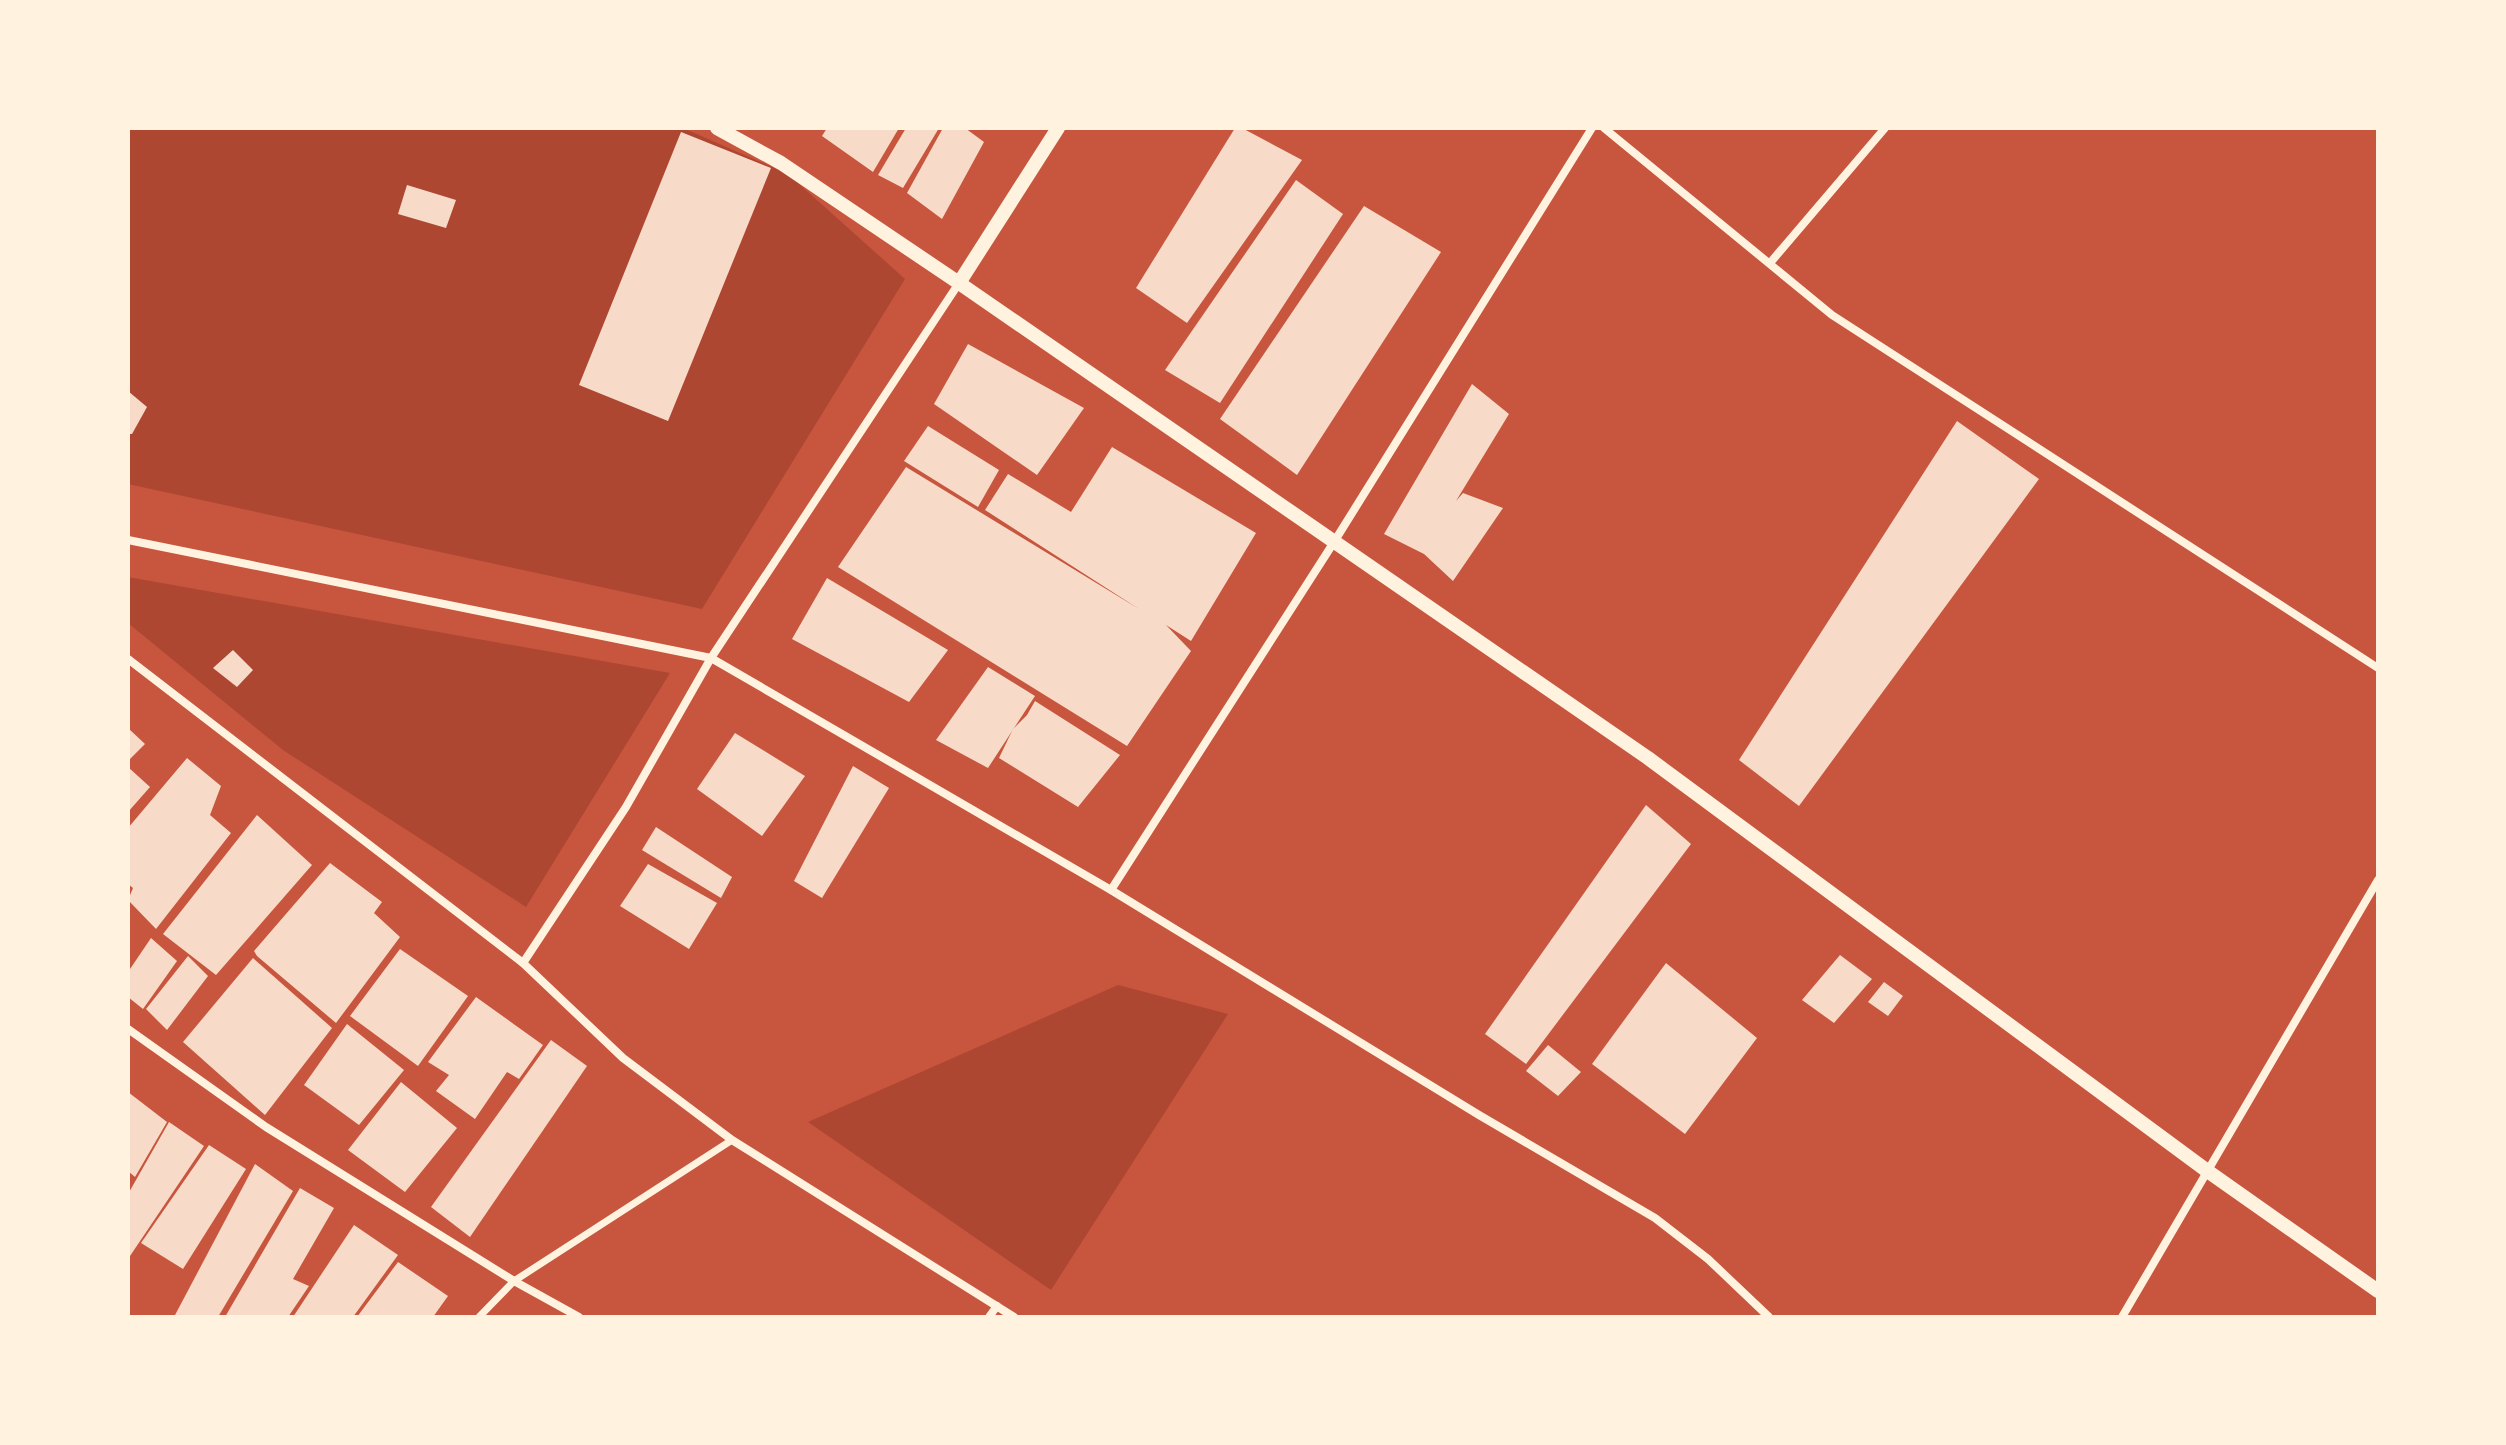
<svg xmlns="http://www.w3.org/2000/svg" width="2506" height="1445" font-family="Montserrat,sans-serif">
	<rect width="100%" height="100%" fill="#c8553d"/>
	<g fill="#ae4732">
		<path d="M 128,128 L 683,128 L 788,174 L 905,279 L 702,609 L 128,484 Z"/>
		<path d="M 128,577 L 670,673 L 526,907 L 283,750 L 128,623 Z"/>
		<path d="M 1118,985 L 1228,1014 L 1051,1290 L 808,1122 Z"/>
	</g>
	<g fill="#f7dbc8">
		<path d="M 827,128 L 899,128 L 873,172 L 822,136 Z"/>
		<path d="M 906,128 L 939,128 L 903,188 L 878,175 Z"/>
		<path d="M 943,128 L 965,128 L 984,142 L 942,219 L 907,193 Z"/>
		<path d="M 1235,128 L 1242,128 L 1302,160 L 1187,323 L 1136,288 Z"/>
		<path d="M 681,132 L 771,168 L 668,421 L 579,385 Z"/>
		<path d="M 1296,180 L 1343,214 L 1220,403 L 1165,370 Z"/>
		<path d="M 407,185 L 456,200 L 446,228 L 398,214 Z"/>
		<path d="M 1364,206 L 1441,252 L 1297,475 L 1220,419 Z"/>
		<path d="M 968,344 L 1084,408 L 1037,475 L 934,404 Z"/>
		<path d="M 1472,384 L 1509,414 L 1456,501 L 1463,493 L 1503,508 L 1453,581 L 1424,554 L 1384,534 Z"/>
		<path d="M 128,391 L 147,407 L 132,434 L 128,434 Z"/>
		<path d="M 1957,421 L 2039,479 L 1799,806 L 1739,760 Z"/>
		<path d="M 928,426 L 999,470 L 978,507 L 904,461 Z"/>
		<path d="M 1112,447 L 1256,533 L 1191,641 L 1166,625 L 1191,651 L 1127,746 L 838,567 L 906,467 L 1139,609 L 985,510 L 1008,474 L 1071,512 Z"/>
		<path d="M 827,578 L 948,650 L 909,702 L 792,639 Z"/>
		<path d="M 233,650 L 253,670 L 237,687 L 213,668 Z"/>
		<path d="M 988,667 L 1035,696 L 988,768 L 936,740 Z"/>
		<path d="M 1035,701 L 1120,755 L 1078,807 L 999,758 L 1013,729 L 1027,715 Z"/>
		<path d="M 128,728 L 145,744 L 128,761 Z"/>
		<path d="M 735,733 L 805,776 L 762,836 L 697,789 Z"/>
		<path d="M 187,758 L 221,786 L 210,815 L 231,833 L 156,929 L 128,900 L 133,888 L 128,884 L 128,828 Z"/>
		<path d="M 853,766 L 889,788 L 822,898 L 794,881 Z"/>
		<path d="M 128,767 L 150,787 L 128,812 Z"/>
		<path d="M 1646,805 L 1691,844 L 1526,1064 L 1485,1034 Z"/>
		<path d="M 257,815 L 312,865 L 216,975 L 163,934 Z"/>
		<path d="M 656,827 L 732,877 L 721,898 L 642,850 Z"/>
		<path d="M 330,863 L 382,902 L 374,913 L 400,937 L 336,1023 L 257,956 L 254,951 Z"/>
		<path d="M 648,864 L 717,903 L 689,949 L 620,906 Z"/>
		<path d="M 151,938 L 177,961 L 143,1009 L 128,997 L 128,972 Z"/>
		<path d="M 400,949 L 468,996 L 418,1066 L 350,1016 Z"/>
		<path d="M 1840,955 L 1872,979 L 1834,1023 L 1802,1000 Z"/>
		<path d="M 188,956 L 208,976 L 167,1030 L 146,1009 Z"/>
		<path d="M 253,958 L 332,1028 L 265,1115 L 183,1042 Z"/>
		<path d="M 1666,963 L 1757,1038 L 1685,1134 L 1592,1064 Z"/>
		<path d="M 1884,982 L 1903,996 L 1888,1016 L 1868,1002 Z"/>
		<path d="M 476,997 L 543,1045 L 519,1079 L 507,1072 L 475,1119 L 436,1091 L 449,1075 L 428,1062 Z"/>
		<path d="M 347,1024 L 404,1070 L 359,1125 L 304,1085 Z"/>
		<path d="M 551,1040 L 587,1066 L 470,1237 L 431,1207 Z"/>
		<path d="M 1548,1045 L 1581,1072 L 1558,1096 L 1526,1071 Z"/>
		<path d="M 401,1082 L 457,1128 L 405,1192 L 348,1150 Z"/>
		<path d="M 128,1092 L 167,1122 L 135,1177 L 128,1171 Z"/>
		<path d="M 169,1122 L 204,1146 L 130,1256 L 128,1254 L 128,1194 Z"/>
		<path d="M 209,1145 L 246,1169 L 183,1269 L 141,1243 Z"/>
		<path d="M 255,1164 L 293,1191 L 218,1317 L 174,1317 Z"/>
		<path d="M 300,1188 L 334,1208 L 293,1279 L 309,1286 L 288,1317 L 225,1317 Z"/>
		<path d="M 354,1225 L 398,1255 L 353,1317 L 293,1317 Z"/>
		<path d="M 398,1262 L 448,1296 L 433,1317 L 357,1317 Z"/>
	</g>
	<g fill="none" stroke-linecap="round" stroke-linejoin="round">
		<path stroke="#fff3e0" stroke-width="7" d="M 479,1317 L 514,1281 L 732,1140"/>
		<g stroke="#fff3e0" stroke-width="8">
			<path d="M 1604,128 L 1832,315 L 2378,668"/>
			<path d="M 1770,263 L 1885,128"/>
			<path d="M 128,540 L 711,658 L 1111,890 L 1479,1115 L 1655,1218 L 1708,1259 L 1769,1317"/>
			<path d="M 128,659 L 523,963 L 623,1058 L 732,1140 L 1014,1317"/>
			<path d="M 1111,890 L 1334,542 L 1592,128"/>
			<path d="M 523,963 L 626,807 L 711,658 L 959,283"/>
			<path d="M 128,1029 L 266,1127 L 514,1281 L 579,1317"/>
			<path d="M 989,1317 L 997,1306"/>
			<path d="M 2122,1317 L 2378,880"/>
		</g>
		<g stroke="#fff3e0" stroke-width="14">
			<path d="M 717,128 L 781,163 L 959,283 L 1648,758 L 2206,1170 L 2378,1291"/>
			<path d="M 959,283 L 1058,128"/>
		</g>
	</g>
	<rect width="2506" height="1445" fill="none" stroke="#fff3e0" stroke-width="260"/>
</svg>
